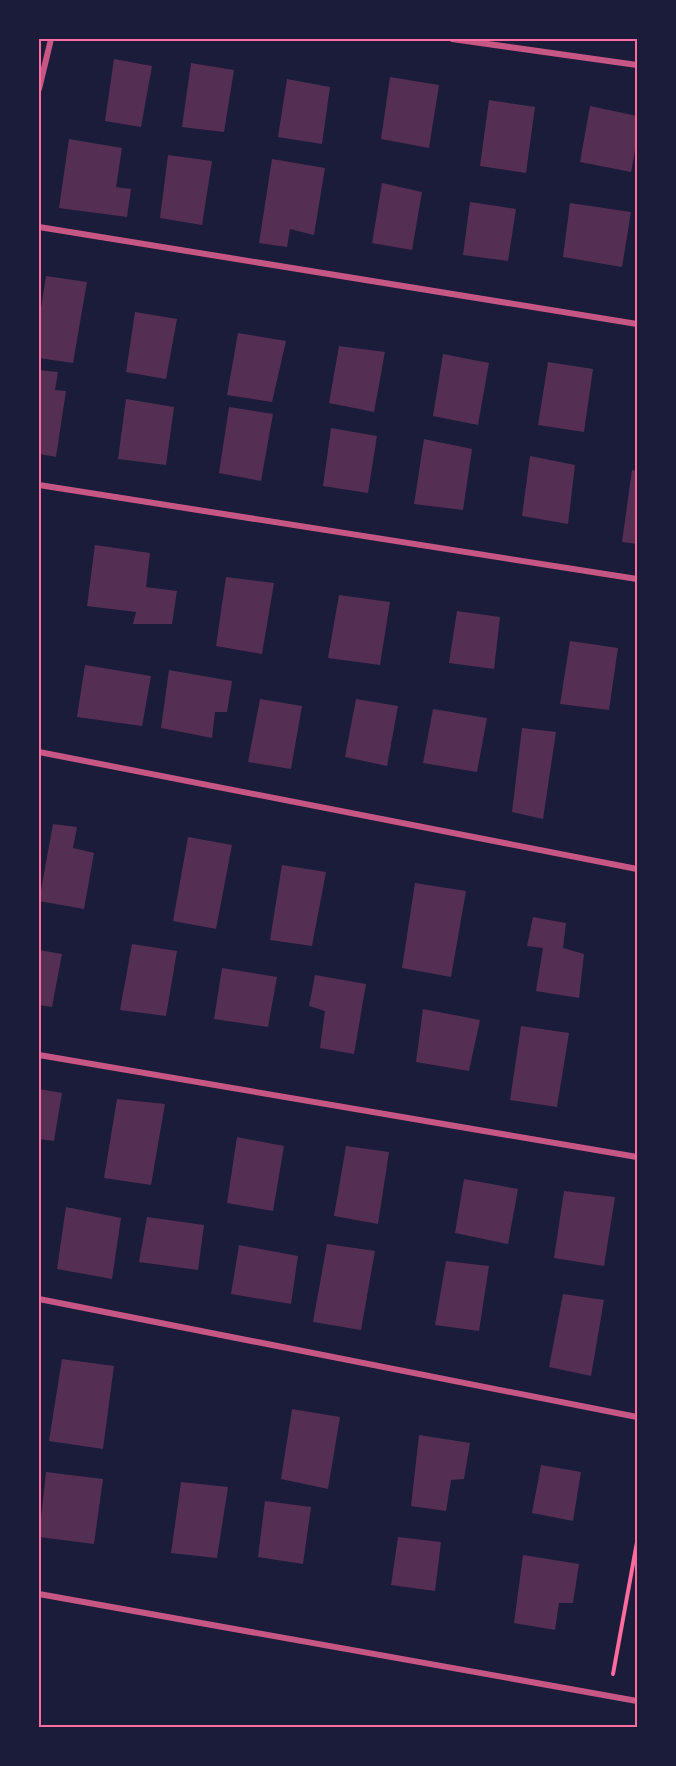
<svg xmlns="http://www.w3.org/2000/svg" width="676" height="1766" font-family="'IBM Plex Serif',serif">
	<rect width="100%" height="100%" fill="#1b1b3a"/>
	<g fill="#542f53">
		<path d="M 114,59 L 152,66 L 141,127 L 105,121 Z"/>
		<path d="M 191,63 L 234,70 L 224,132 L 182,127 Z"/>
		<path d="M 390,77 L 439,85 L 429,148 L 381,139 Z"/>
		<path d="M 287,79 L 330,87 L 322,144 L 278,137 Z"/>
		<path d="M 489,100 L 535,107 L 526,173 L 480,166 Z"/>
		<path d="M 590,106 L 637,116 L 637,139 L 631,172 L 580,162 Z"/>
		<path d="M 69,139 L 122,148 L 116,187 L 131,189 L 127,217 L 59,208 Z"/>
		<path d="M 168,155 L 212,161 L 202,225 L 160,218 Z"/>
		<path d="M 272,159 L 325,168 L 314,235 L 290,229 L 287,247 L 259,243 Z"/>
		<path d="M 382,183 L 422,192 L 412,250 L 372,243 Z"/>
		<path d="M 470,202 L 516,209 L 508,261 L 463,255 Z"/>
		<path d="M 570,203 L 631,212 L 622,267 L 563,257 Z"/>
		<path d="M 46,276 L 87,282 L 73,363 L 39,358 L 39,321 Z"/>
		<path d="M 135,312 L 177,319 L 166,379 L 126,372 Z"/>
		<path d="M 238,333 L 286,341 L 272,402 L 227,395 Z"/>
		<path d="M 339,346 L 385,352 L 374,412 L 329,403 Z"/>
		<path d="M 443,354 L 489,363 L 478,425 L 433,416 Z"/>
		<path d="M 548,362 L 593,369 L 584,432 L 538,425 Z"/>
		<path d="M 39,370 L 58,372 L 55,390 L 66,391 L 56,457 L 39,454 Z"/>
		<path d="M 126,399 L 174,407 L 166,465 L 118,459 Z"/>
		<path d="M 229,407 L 273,414 L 261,481 L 219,473 Z"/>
		<path d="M 331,428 L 377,436 L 368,493 L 323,486 Z"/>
		<path d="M 424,439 L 472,449 L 463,510 L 414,504 Z"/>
		<path d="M 530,456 L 575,465 L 568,524 L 522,516 Z"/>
		<path d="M 632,470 L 637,471 L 637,544 L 622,542 Z"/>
		<path d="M 95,545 L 150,553 L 146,587 L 177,591 L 172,624 L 133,624 L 136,612 L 87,606 Z"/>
		<path d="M 226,577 L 274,583 L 262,654 L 216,646 Z"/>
		<path d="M 339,595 L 390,602 L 380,665 L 328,658 Z"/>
		<path d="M 457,611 L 500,617 L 494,669 L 449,663 Z"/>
		<path d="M 570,641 L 618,648 L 609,710 L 560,704 Z"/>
		<path d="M 85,665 L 151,676 L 142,726 L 77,717 Z"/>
		<path d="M 169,670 L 232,681 L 227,712 L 215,712 L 212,738 L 161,728 Z"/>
		<path d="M 260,699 L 302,706 L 291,769 L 248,762 Z"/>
		<path d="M 356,699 L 398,706 L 387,766 L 345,757 Z"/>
		<path d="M 433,709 L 487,718 L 477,772 L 423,763 Z"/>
		<path d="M 522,728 L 556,732 L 543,819 L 512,812 Z"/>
		<path d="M 53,824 L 77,827 L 73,848 L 94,853 L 84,909 L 39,901 Z"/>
		<path d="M 188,837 L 232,845 L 216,929 L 173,921 Z"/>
		<path d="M 282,865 L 326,872 L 312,946 L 270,940 Z"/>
		<path d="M 415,883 L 466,891 L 451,977 L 402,968 Z"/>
		<path d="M 533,917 L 566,923 L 563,948 L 584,954 L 579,998 L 536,991 L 543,948 L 527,946 Z"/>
		<path d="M 132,944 L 177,951 L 166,1016 L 120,1010 Z"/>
		<path d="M 39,950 L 62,954 L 52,1007 L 39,1005 Z"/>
		<path d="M 222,968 L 277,977 L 268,1027 L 214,1019 Z"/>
		<path d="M 315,975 L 366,984 L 354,1054 L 320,1048 L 325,1011 L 309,1006 Z"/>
		<path d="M 423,1009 L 480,1020 L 469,1071 L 416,1062 Z"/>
		<path d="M 521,1026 L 569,1033 L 557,1107 L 510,1100 Z"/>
		<path d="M 39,1089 L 62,1093 L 54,1141 L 39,1139 Z"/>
		<path d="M 117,1099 L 165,1104 L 151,1185 L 104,1178 Z"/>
		<path d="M 237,1137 L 284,1146 L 273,1211 L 227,1203 Z"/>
		<path d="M 346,1146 L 389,1152 L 378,1224 L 334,1216 Z"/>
		<path d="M 464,1179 L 518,1189 L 508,1244 L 455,1233 Z"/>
		<path d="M 564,1191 L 615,1197 L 604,1266 L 554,1258 Z"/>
		<path d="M 66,1207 L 121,1218 L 112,1279 L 57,1269 Z"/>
		<path d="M 147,1217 L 204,1225 L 198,1270 L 139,1262 Z"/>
		<path d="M 327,1244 L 375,1251 L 361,1330 L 313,1322 Z"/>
		<path d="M 239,1245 L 298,1256 L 291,1304 L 231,1294 Z"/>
		<path d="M 446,1261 L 489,1266 L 479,1331 L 435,1325 Z"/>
		<path d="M 563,1294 L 604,1300 L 591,1376 L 549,1367 Z"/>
		<path d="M 62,1359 L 114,1366 L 103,1449 L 49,1441 Z"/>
		<path d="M 292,1409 L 340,1417 L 328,1489 L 281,1479 Z"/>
		<path d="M 419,1435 L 470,1443 L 464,1479 L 451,1480 L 446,1511 L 411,1506 Z"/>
		<path d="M 541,1465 L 581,1472 L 573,1521 L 532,1513 Z"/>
		<path d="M 46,1472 L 103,1479 L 94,1544 L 39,1537 Z"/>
		<path d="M 181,1482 L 228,1487 L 217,1558 L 171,1553 Z"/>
		<path d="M 265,1501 L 311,1507 L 303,1564 L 258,1557 Z"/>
		<path d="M 398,1537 L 441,1542 L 435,1591 L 391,1585 Z"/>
		<path d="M 523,1555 L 579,1564 L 573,1603 L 559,1603 L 555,1630 L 514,1623 Z"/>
	</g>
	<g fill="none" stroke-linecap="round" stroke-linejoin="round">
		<path stroke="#ff6b9d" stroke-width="4" d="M 613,1674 L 637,1542"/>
		<g stroke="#c65784" stroke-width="6">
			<path d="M 452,39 L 637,65"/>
			<path d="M 39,89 L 51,39"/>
			<path d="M 39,227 L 637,324"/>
			<path d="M 39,485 L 637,579"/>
			<path d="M 39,752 L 637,869"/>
			<path d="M 39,1055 L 637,1157"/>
			<path d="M 39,1299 L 637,1417"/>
			<path d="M 39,1594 L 637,1701"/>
		</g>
	</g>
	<rect width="676" height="1766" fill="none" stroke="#1b1b3a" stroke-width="81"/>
	<rect x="40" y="40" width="596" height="1686" fill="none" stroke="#ff6b9d" stroke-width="2"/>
</svg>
